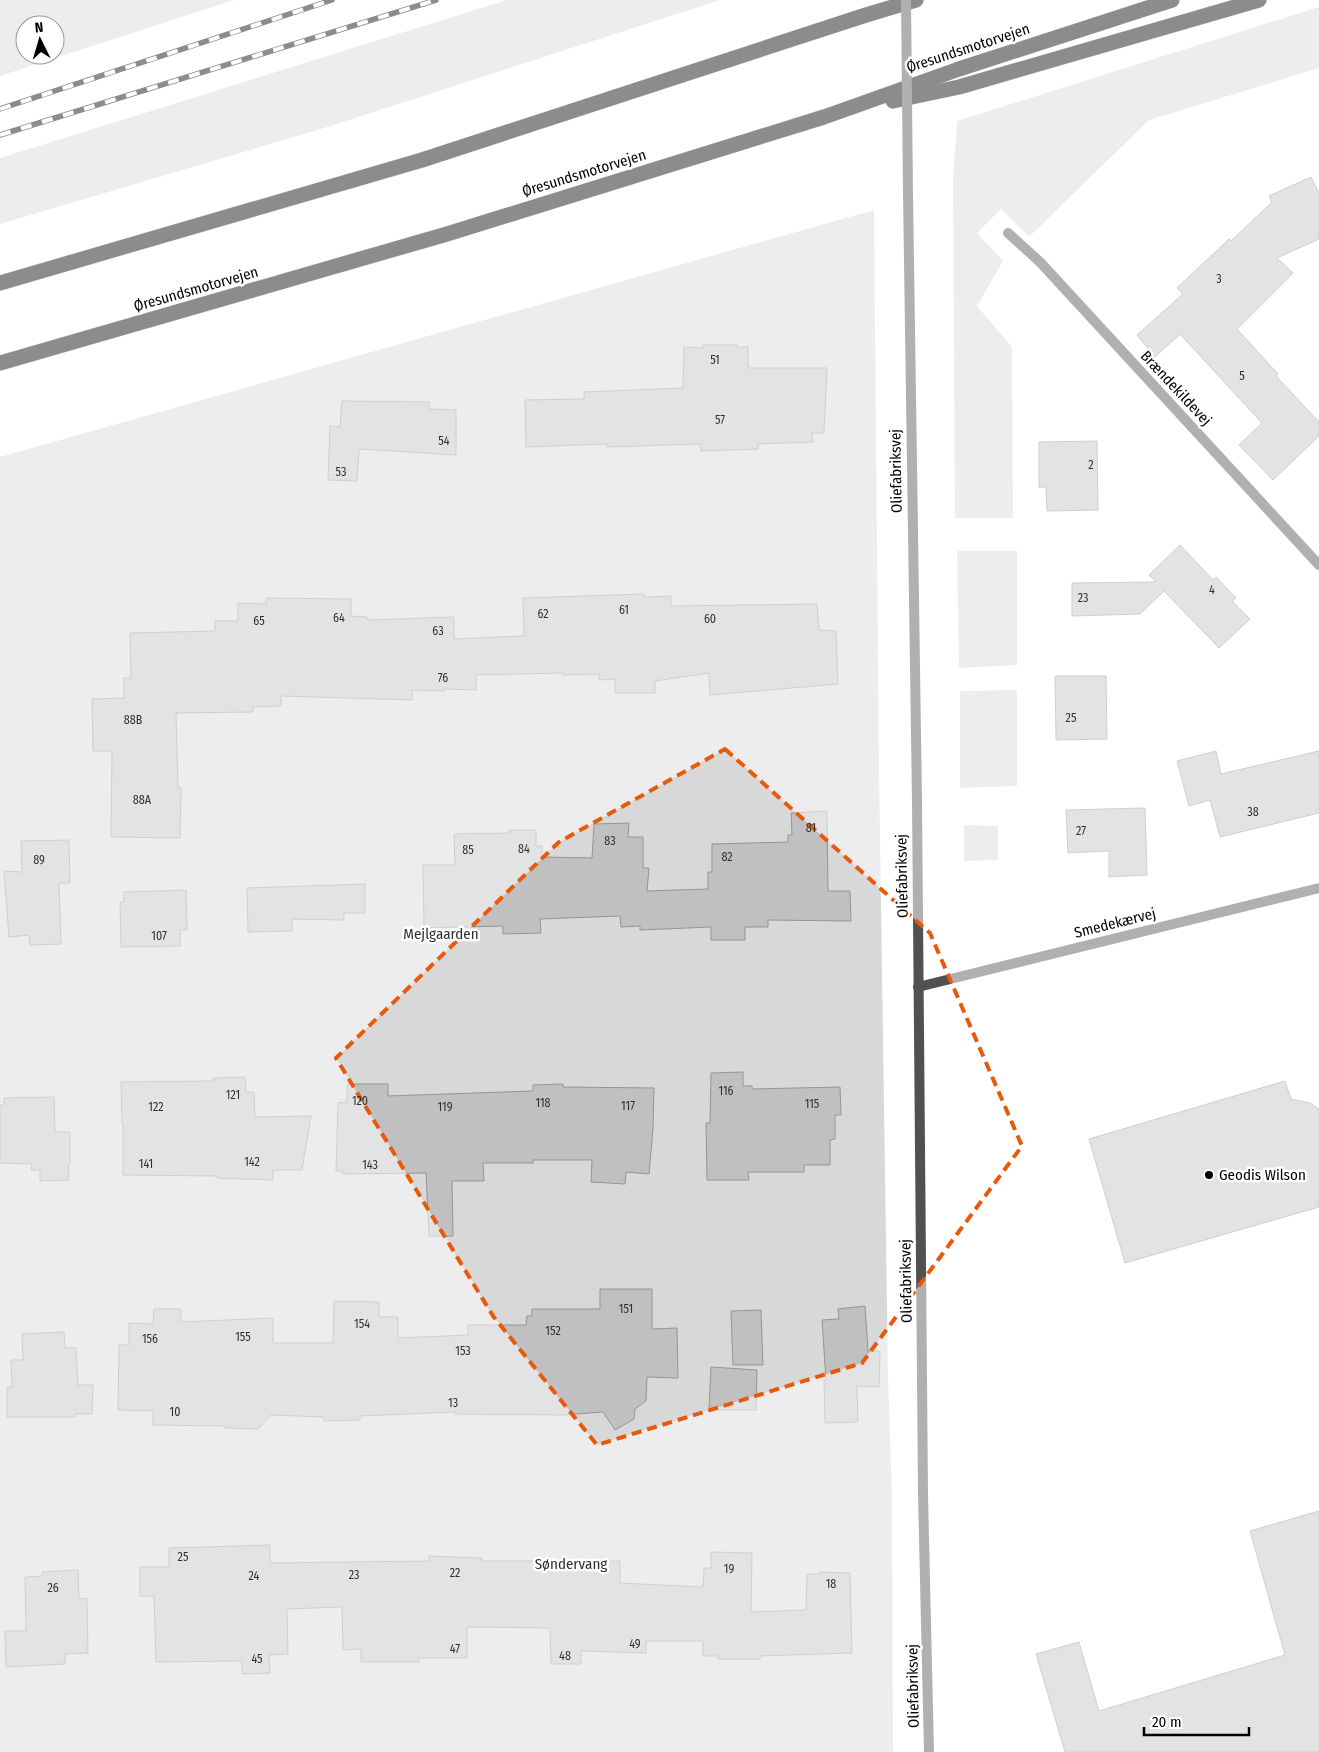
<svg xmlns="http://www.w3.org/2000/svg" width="1319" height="1752" font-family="'Fira Sans Condensed',sans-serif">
	<rect width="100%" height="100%" fill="#fff"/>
	<g fill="#d8d8d8" fill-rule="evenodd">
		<path d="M 0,0 L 234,0 L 0,76 ZM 25,25 L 55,25 L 55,55 L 25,55 Z"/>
		<path d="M 507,0 L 720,0 L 324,128 L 0,224 L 0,158 Z"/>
		<path d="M 1319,7 L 1319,68 L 1149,120 L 1029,237 L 1001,209 L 977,233 L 1003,261 L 977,306 L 1012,347 L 1013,518 L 955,518 L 953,181 L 957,121 Z"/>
		<path d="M 874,210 L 879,768 L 888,1375 L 892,1496 L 893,1752 L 0,1752 L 0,457 Z"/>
		<path d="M 957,551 L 1017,551 L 1017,665 L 959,668 Z"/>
		<path d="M 1017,690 L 1017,786 L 960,788 L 960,691 Z"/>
		<path d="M 964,825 L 998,826 L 998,860 L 964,861 Z"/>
	</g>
	<g fill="#c0c0c0" stroke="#959595">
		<path d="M 1311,177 L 1319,193 L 1319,239 L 1277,258 L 1293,273 L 1237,329 L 1278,374 L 1276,376 L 1319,422 L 1319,436 L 1273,480 L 1239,445 L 1262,423 L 1180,334 L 1155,357 L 1137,335 L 1183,294 L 1177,288 L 1229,239 L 1231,241 L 1272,202 L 1269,196 Z"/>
		<path d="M 703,345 L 737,345 L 737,347 L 748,347 L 748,368 L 827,368 L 824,433 L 812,433 L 813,442 L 758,444 L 758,449 L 701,451 L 700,444 L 607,447 L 607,444 L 526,447 L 525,400 L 584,399 L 584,392 L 683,388 L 684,347 L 703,348 Z"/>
		<path d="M 342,401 L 429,402 L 429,409 L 456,410 L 456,455 L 359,449 L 357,481 L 328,480 L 330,426 L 340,427 Z"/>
		<path d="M 1097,441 L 1098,510 L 1047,511 L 1046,487 L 1039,487 L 1039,442 Z"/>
		<path d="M 1180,545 L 1213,580 L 1216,577 L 1236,598 L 1232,601 L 1250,619 L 1219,648 L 1164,591 L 1140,614 L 1072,616 L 1072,583 L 1156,582 L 1149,575 Z"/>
		<path d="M 644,594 L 644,597 L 671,596 L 671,606 L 817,604 L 819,630 L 836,631 L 838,684 L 710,695 L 709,673 L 655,681 L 655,693 L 615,693 L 615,679 L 599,680 L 599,674 L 563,675 L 563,673 L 476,675 L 476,690 L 444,689 L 444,691 L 412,690 L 412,700 L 281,696 L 281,706 L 253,707 L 253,712 L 176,713 L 178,788 L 181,788 L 180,838 L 111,837 L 112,751 L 93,751 L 92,699 L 124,698 L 124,678 L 131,678 L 130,633 L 215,631 L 215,621 L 238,621 L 238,603 L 266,604 L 266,598 L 351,599 L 351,616 L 367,617 L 367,620 L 454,617 L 454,639 L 524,636 L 523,598 Z"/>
		<path d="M 1055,676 L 1106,676 L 1107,739 L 1056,740 Z"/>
		<path d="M 1216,751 L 1221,774 L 1319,751 L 1319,813 L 1220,837 L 1210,800 L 1189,806 L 1177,761 Z"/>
		<path d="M 1145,808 L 1147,875 L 1109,877 L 1109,851 L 1068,853 L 1066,810 Z"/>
		<path d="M 827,811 L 828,891 L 850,891 L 851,921 L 768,920 L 768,927 L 745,927 L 745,940 L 711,940 L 711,927 L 640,930 L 640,926 L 621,927 L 620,916 L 540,919 L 541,933 L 503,934 L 503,926 L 424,928 L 423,865 L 455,865 L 454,834 L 509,833 L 509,830 L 536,830 L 536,846 L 542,846 L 542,857 L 592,858 L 594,824 L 629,823 L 628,837 L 643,837 L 643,868 L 649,868 L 647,891 L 708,889 L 708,872 L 712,872 L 712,844 L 788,842 L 788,835 L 792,835 L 791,813 Z"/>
		<path d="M 69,840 L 70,883 L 59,883 L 61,944 L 30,945 L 29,935 L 9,937 L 4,871 L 22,872 L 21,841 Z"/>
		<path d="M 365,884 L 365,913 L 344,913 L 344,920 L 292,919 L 292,931 L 248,932 L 247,888 Z"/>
		<path d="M 186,890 L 187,930 L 180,930 L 180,946 L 121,947 L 120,902 L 124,902 L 124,892 Z"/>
		<path d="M 743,1072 L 743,1086 L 752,1086 L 752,1089 L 840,1087 L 841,1115 L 835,1115 L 835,1139 L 830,1140 L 830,1165 L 804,1165 L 804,1172 L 748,1172 L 749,1180 L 707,1180 L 706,1123 L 710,1123 L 711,1073 Z"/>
		<path d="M 245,1077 L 246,1092 L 254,1092 L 255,1117 L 311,1116 L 302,1170 L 273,1170 L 273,1180 L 217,1178 L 217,1176 L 123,1175 L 123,1124 L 122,1124 L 121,1082 L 213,1081 L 213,1078 Z"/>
		<path d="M 1285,1081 L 1291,1099 L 1310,1103 L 1319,1109 L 1319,1207 L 1125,1263 L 1089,1139 Z"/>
		<path d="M 347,1084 L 388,1084 L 388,1096 L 533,1091 L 533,1085 L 563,1084 L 563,1087 L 654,1088 L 653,1128 L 649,1174 L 626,1172 L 625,1184 L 591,1182 L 592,1160 L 533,1160 L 533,1163 L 483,1163 L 484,1181 L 452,1181 L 453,1236 L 429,1236 L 426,1173 L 343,1174 L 343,1171 L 336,1171 L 338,1103 L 347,1102 Z"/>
		<path d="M 54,1097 L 55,1132 L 70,1132 L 70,1165 L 68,1165 L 69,1180 L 40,1181 L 40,1170 L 31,1170 L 32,1164 L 0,1163 L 0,1105 L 4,1105 L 4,1098 Z"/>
		<path d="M 600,1289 L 652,1289 L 652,1329 L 677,1328 L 678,1378 L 647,1377 L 646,1401 L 635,1409 L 634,1419 L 615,1430 L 603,1412 L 564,1415 L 455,1414 L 455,1412 L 360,1416 L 360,1420 L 324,1421 L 324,1417 L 271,1415 L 258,1429 L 225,1428 L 225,1426 L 153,1425 L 153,1411 L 118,1410 L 119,1345 L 129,1345 L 129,1323 L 153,1324 L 154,1309 L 181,1309 L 181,1322 L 273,1318 L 273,1343 L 333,1343 L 334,1301 L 379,1302 L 379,1317 L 398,1317 L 398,1338 L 468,1335 L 468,1325 L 526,1325 L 527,1316 L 532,1316 L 532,1309 L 600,1309 Z"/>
		<path d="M 865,1306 L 868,1351 L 880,1351 L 879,1387 L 857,1386 L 858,1422 L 825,1423 L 824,1380 L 826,1380 L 822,1320 L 839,1319 L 838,1309 Z"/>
		<path d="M 761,1310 L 763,1365 L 733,1365 L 731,1311 Z"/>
		<path d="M 64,1332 L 65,1348 L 76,1348 L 78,1385 L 93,1385 L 92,1414 L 76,1414 L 75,1417 L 7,1417 L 7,1387 L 12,1387 L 11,1360 L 23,1360 L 22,1334 Z"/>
		<path d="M 711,1367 L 757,1370 L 756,1410 L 709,1410 Z"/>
		<path d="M 1319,1511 L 1319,1752 L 1065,1752 L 1036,1654 L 1079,1642 L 1099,1711 L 1285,1655 L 1250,1531 Z"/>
		<path d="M 270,1545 L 270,1563 L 429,1561 L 429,1556 L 482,1558 L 482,1561 L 620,1561 L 620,1583 L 703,1587 L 704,1568 L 711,1568 L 711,1552 L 752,1553 L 751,1612 L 806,1610 L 807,1574 L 820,1574 L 820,1572 L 850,1573 L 852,1653 L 760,1656 L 760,1659 L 718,1659 L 718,1656 L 703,1656 L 703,1641 L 646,1641 L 646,1653 L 581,1651 L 581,1664 L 551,1664 L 550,1628 L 467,1627 L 467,1658 L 419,1658 L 419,1662 L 361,1662 L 361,1649 L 343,1650 L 342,1607 L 287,1609 L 288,1654 L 269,1655 L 270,1673 L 242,1674 L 242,1661 L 156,1662 L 154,1596 L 140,1596 L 140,1567 L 169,1567 L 169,1548 Z"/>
		<path d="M 78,1570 L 79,1598 L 87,1599 L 88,1653 L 65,1654 L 65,1664 L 6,1667 L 5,1631 L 26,1631 L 25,1577 L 42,1576 L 42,1572 Z"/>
	</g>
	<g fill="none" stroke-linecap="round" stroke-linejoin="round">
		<defs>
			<g id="motorway">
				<path d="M 893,101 L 959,87 L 1259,0"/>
				<path d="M 0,283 L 422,160 L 866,15 L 916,0"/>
				<path d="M 0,363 L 447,234 L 824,117 L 959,69 L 1172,0"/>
			</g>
		</defs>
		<use href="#motorway" stroke="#dbdbdb" stroke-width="16"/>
		<g stroke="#515151" stroke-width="10">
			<path d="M 908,194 L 917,801 L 923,1494 L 929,1752"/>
			<path d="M 1008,233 L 1040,262 L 1319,565"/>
			<path d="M 918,987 L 1319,888"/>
		</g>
		<use href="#motorway" stroke="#000" stroke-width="15"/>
		<defs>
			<g id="rail">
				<path d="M 0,109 L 332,0"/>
				<path d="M 0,135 L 436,0"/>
			</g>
		</defs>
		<use href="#rail" stroke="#000" stroke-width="5.5"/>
		<use href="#rail" stroke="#fff" stroke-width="4" stroke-dasharray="11" stroke-linecap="butt"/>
		<path stroke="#515151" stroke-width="10" d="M 906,0 L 908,194"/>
	</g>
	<path d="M0 0H1319V1752H0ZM 725,749 L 930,933 L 1022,1146 L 862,1363 L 597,1445 L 493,1316 L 336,1058 L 559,842 Z" fill="#fff" fill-opacity=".55" fill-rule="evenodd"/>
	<path fill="none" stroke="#e8590c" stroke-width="4" stroke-dasharray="10 6" stroke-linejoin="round" d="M 725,749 L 930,933 L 1022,1146 L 862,1363 L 597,1445 L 493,1316 L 336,1058 L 559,842 Z"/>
	<circle fill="#000" stroke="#fff" stroke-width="2" cx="1209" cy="1175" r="5"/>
	<g text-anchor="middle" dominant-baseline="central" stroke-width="5" stroke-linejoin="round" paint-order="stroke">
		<g font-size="12" fill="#303030">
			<text x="1219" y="279">3</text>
			<text x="715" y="360">51</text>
			<text x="1242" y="376">5</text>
			<text x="720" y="420">57</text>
			<text x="444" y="441">54</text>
			<text x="1091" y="465">2</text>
			<text x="341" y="472">53</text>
			<text x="1212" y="590">4</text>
			<text x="1083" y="598">23</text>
			<text x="624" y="610">61</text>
			<text x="543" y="614">62</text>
			<text x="339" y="618">64</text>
			<text x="710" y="619">60</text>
			<text x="259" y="621">65</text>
			<text x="438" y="631">63</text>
			<text x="443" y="678">76</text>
			<text x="1071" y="718">25</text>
			<text x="133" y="720">88B</text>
			<text x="142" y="800">88A</text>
			<text x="1253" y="812">38</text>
			<text x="811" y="828">81</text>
			<text x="1081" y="831">27</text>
			<text x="610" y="841">83</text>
			<text x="524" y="849">84</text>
			<text x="468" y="850">85</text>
			<text x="727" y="857">82</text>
			<text x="39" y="860">89</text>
			<text x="159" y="936">107</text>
			<text x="726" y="1091">116</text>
			<text x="233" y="1095">121</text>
			<text x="360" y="1101">120</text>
			<text x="543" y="1103">118</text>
			<text x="812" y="1104">115</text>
			<text x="628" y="1106">117</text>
			<text x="156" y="1107">122</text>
			<text x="445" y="1107">119</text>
			<text x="252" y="1162">142</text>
			<text x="146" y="1164">141</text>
			<text x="370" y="1165">143</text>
			<text x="626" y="1309">151</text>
			<text x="362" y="1324">154</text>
			<text x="553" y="1331">152</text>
			<text x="243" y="1337">155</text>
			<text x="150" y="1339">156</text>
			<text x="463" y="1351">153</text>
			<text x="453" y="1403">13</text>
			<text x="175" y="1412">10</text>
			<text x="183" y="1557">25</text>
			<text x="729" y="1569">19</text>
			<text x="455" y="1573">22</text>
			<text x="354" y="1575">23</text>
			<text x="254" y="1576">24</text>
			<text x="831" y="1584">18</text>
			<text x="53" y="1588">26</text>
			<text x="635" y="1644">49</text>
			<text x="455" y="1649">47</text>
			<text x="565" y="1656">48</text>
			<text x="257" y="1659">45</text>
		</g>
		<g font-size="15" fill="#000" stroke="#fff">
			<text transform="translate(968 48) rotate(-18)">Øresundsmotorvejen</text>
			<text transform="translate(584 173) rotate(-17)">Øresundsmotorvejen</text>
			<text transform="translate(196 289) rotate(-16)">Øresundsmotorvejen</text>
			<text transform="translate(1176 388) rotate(47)">Brændekildevej</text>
			<text transform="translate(896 471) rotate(-91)">Oliefabriksvej</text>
			<text transform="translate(902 876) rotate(-91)">Oliefabriksvej</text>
			<text transform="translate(1115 923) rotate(-14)">Smedekærvej</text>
			<text transform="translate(906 1281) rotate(-91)">Oliefabriksvej</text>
			<text transform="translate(913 1686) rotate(-91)">Oliefabriksvej</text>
		</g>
		<g font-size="15" fill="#2f2f2f" stroke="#fff">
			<text x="441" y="934">Mejlgaarden</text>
			<text x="571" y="1564">Søndervang</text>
		</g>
		<g font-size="15" fill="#000" stroke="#fff" text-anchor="start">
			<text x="1219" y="1175">Geodis Wilson</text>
		</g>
	</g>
	<g transform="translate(40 40) rotate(355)"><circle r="24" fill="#ffffff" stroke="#999999"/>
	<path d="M0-4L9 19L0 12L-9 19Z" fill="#000000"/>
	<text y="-8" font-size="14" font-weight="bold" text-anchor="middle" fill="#000000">N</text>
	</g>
	<path d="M1144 1727v8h105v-8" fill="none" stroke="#000000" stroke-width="2.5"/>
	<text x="1152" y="1727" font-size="15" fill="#000000" stroke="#ffffff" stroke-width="4" paint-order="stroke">20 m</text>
</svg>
